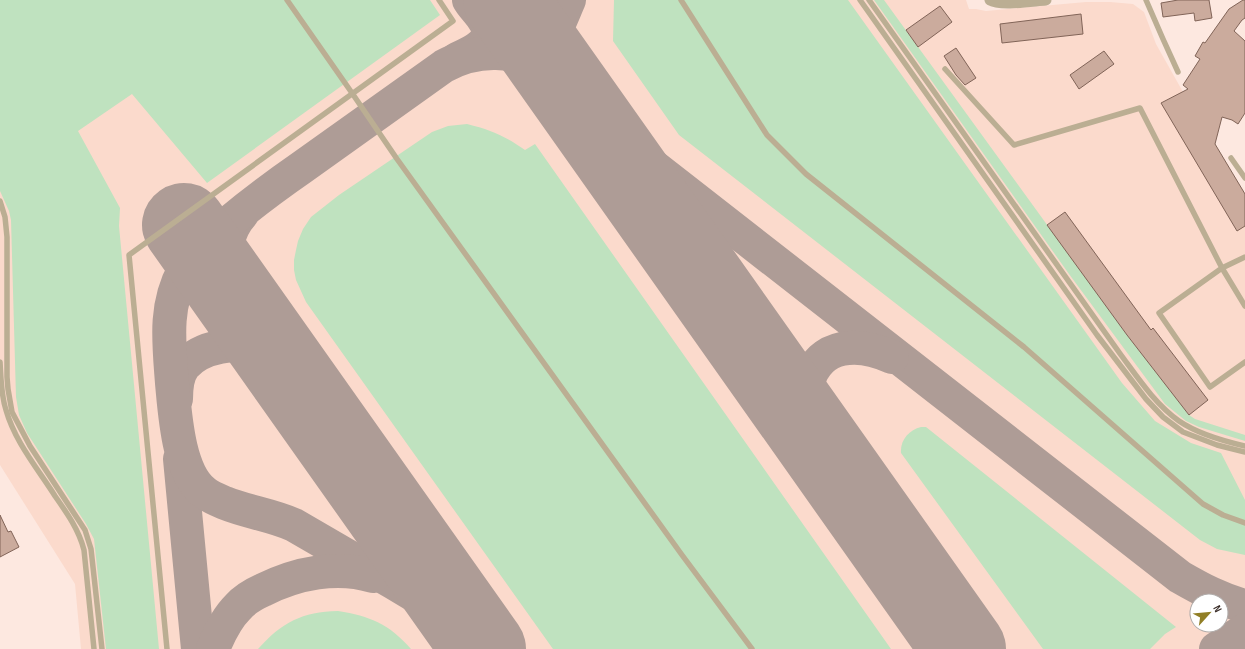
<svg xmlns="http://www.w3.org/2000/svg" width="1245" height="649" font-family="'Sofia Sans Condensed',sans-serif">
	<rect width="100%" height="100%" fill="#fde8e0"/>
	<path fill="#fbdacc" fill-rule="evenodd" d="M 0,0 L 966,0 L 969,9 L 976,9 L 986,11 L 1086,2 L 1110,2 L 1133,4 L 1144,12 L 1156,44 L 1183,92 L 1245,194 L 1245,649 L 81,649 L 75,584 L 0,465 ZM 1197,601 L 1221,601 L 1221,625 L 1197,625 Z"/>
	<g fill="#bfe2bf">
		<path d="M 0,0 L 430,0 L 440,15 L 207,183 L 132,94 L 78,131 L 120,208 L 119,226 L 159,649 L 106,649 L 94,539 L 86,524 L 27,433 L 19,415 L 16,397 L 11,220 L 9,211 L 0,191 Z"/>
		<path d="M 614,0 L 848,0 L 1122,383 L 1155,421 L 1191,443 L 1221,453 L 1245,500 L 1245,555 L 1217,549 L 1200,540 L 679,135 L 613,41 Z"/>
		<path d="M 874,0 L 884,0 L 1127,335 L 1189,415 L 1195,419 L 1245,435 L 1245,441 L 1199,427 L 1186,421 L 1165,404 L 1069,274 Z"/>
		<path d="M 467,124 C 491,130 505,136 525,150 L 535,144 L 891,649 L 553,649 L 306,302 L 296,280 L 294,270 L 294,260 L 296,250 L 298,241 L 303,229 L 311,217 L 339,195 L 432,132 L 448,126 Z"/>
		<path d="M 921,427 L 926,427 L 1176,627 L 1165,634 L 1150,649 L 1043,649 L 901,453 C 900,440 909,430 921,427 Z"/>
		<path d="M 338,611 C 370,616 389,624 411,649 L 258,649 C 282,622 302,612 338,611 Z"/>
	</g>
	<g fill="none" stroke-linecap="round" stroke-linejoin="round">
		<g stroke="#ae9c96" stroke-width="34">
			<path d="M 506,53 C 513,53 521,53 528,52 C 553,48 560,20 569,0"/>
			<path d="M 457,59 C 473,52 498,41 484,20 C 480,13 473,7 469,0"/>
			<path d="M 585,113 L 1180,577 C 1201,589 1221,600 1245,606"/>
			<path d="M 242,214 C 227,230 222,257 228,279 C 231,290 237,300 243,309"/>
			<path d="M 176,399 C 176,387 177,375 184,366 C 201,346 238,340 261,350 C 274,355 283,366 291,377"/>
			<path d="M 823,449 C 816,438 809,426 806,413 C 803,403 805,392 808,382 C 820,342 859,342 892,357"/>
			<path d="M 180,459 L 198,649"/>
			<path d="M 469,628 L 394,583 L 294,525 C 272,515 247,512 225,503 C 218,500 210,497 204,492 C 178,472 175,414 172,383 C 169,343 164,306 184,270 C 194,250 210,238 227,224 C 251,204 275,186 301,168 C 349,134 397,100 444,66 C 477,48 516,48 547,70 C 555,76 562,84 569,91"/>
			<path d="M 213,649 C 219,634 227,618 238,607 C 245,599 254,594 263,590 C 297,573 337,565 373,576"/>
			<path d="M 1216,649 L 1245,630"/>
		</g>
		<g stroke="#ae9c96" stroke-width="84">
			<path d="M 505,0 L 964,649"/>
			<path d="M 184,225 L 484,649"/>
		</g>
	</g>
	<g fill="#cbab9d" stroke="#816458">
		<path d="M 1178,0 L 1209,0 L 1212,18 L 1195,21 L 1194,13 L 1163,17 L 1161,3 Z"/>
		<path d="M 1243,0 L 1245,0 L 1245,18 L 1242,20 L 1234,31 L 1245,41 L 1245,113 L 1238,124 L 1232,120 L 1222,117 L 1215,144 L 1245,194 L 1245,226 L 1237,231 L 1161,103 L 1188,89 L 1183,85 L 1200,59 L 1195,56 L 1203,42 L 1205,43 L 1229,9 Z"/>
		<path d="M 940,6 L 952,22 L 918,47 L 906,30 Z"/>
		<path d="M 1081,14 L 1083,34 L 1002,43 L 1000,24 Z"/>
		<path d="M 956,48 L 976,78 L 965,85 L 956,75 L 944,56 Z"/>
		<path d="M 1104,51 L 1114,64 L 1079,89 L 1070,75 Z"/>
		<path d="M 1065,212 L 1151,330 L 1153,328 L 1208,400 L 1189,415 L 1127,335 L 1047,225 Z"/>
		<path d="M 0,515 L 8,532 L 11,531 L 19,547 L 0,557 Z"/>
	</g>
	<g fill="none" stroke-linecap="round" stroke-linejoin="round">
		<g stroke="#bbae93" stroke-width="5.5">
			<path d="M 287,0 L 352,93 L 397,159 L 682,555 L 752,649"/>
			<path d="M 681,0 L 767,135 L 806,174 L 1024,347 L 1203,504 L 1223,515 L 1245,523"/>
			<path d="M 860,0 L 1097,335 L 1146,399 L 1163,417 L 1183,432 L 1217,445 L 1245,452"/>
			<path d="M 869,0 L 1121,355 C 1138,378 1155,404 1179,421 C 1198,434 1223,441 1245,446"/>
			<path d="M 1146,0 L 1163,39 L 1178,72"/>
			<path d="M 945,69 L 1014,145 L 1140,108 L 1222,268 L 1159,313 L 1210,387 L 1245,362"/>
			<path d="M 1231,158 L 1245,178"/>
			<path d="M 0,201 L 5,217 L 7,237 L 7,377 L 8,389 L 12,412 L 30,446 L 85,530 L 91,549 L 102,649"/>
			<path d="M 1245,257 L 1222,268 L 1245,306"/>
			<path d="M 0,362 C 1,378 1,395 6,410 C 15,442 38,469 55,496 C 67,513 79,530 84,550 L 94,649"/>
			<path d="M 167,649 L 129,255 L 453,21 L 439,0"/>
		</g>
		<path stroke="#bbae93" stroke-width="11" d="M 990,0 C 1000,6 1032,1 1046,0"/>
	</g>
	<g transform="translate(1209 613) rotate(63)"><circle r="19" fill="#ffffff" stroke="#b0aba9"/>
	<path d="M0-3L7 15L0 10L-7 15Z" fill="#917f26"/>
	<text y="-6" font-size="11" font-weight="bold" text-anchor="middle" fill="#392c27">N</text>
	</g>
</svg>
